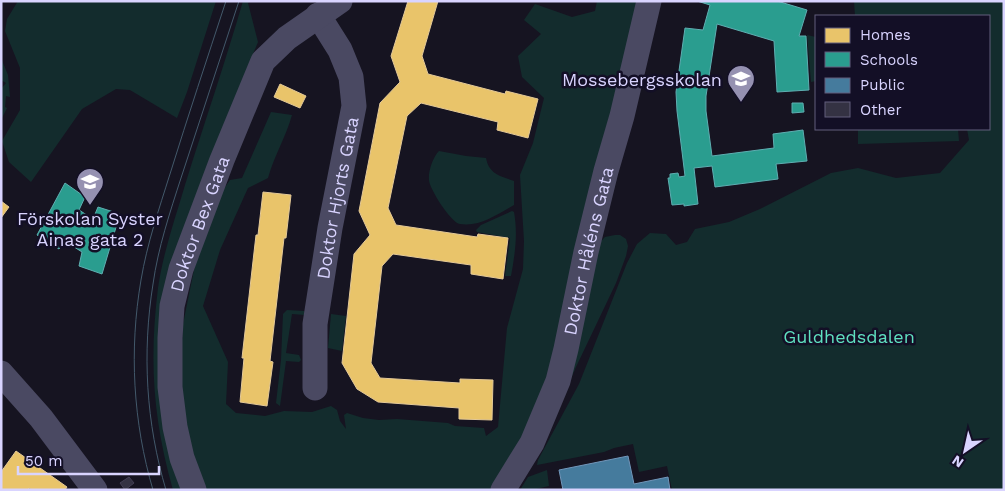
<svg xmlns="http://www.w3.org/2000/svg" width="1005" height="491" font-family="'Work Sans',sans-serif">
	<rect width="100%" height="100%" fill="#161421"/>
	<g fill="#132c2d">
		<path d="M 18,1 L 216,1 L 187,92 L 177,118 L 130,90 L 116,89 L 82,109 L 31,182 L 9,162 L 2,141 L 20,110 L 20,68 L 5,31 L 7,19 Z"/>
		<path d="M 243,1 L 250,1 L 248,3 L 258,42 L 218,139 L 172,271 L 185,490 L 173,490 C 153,419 149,361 158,288 C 163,253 175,219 185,185 C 204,124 225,63 243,1 Z"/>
		<path d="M 597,1 L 642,1 L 555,364 L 535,416 L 493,490 L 206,490 L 184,431 L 180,371 L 183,324 L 195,265 L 223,190 L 230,180 L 242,178 L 271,112 L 292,115 C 286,137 274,156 268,178 L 248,188 L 220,250 L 203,306 L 228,362 L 226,404 L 236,413 L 265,416 L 284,411 L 312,412 L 331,406 L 337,410 L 340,421 L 346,429 L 344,415 L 347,413 L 363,418 L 379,420 L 397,419 L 448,423 L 455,426 L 484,428 L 486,436 L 498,427 L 507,328 L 523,269 L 524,241 L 520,175 L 533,143 L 544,98 L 522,77 L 518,56 L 541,34 L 524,20 L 535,4 L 572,17 L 595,11 Z"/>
		<path d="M 854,1 L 1004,1 L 1004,490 L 672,490 L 667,466 L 639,472 L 633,444 L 614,448 L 604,452 L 537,465 L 538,460 L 579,384 L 627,263 L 637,244 L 650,233 L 666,234 L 676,245 L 687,242 L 695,229 L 729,222 L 760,209 L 831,173 L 858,168 L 896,178 L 940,173 L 969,140 L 967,129 L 989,129 L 989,16 L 855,16 Z"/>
		<path d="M 807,35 L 816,37 L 816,81 L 811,82 Z"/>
		<path d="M 1,58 L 8,75 L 10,97 L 6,96 L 5,107 L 7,108 L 2,118 L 1,89 L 6,83 L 1,80 Z"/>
		<path d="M 858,129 L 958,129 L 959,141 L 858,144 Z"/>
		<path d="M 439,151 L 466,156 L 486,158 C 489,174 500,176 514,181 L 514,205 C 496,215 480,227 460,224 C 451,223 429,188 429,180 C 428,171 433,157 439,151 Z"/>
		<path d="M 512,211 L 514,212 C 518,234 515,254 511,276 L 505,276 L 510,238 L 477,232 L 476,230 L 481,225 Z"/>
		<path d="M 615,235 L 620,235 L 626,239 L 628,246 L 626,256 L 616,283 L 576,367 L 555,416 L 598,244 L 605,237 Z"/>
		<path d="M 287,310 L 304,311 L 305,312 L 305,315 L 292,314 L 286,353 L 299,355 L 301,360 L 299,362 L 286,361 L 280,406 L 276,403 L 281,360 L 283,314 Z"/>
		<path d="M 331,314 L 346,316 L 342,351 L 328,348 Z"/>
		<path d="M 547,470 L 549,486 L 532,490 L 520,490 L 528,477 Z"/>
	</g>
	<g fill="#e9c46a" stroke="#e4c997">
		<path d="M 408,1 L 438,1 L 422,56 L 428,74 L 505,94 L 506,91 L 538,99 L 528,138 L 497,130 L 498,122 L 421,103 L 407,116 L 388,208 L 396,225 L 477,237 L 478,234 L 508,238 L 503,279 L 471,274 L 471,265 L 393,254 L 382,266 L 371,363 L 380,378 L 460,383 L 460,379 L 493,380 L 492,420 L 459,419 L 459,408 L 378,402 L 357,389 L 342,363 L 354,254 L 370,235 L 359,211 L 380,103 L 400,82 L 391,56 Z"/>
		<path d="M 280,84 L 306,96 L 300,108 L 274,97 Z"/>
		<path d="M 263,192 L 291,195 L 286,238 L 284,238 L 270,361 L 273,362 L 267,406 L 240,402 L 244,358 L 242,358 L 256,235 L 258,235 Z"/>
		<path d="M 1,201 L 9,207 L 1,218 Z"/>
		<path d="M 16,451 L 67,487 L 65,490 L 32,490 L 29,488 L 27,490 L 1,490 L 1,472 Z"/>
	</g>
	<g fill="#2a9d8f" stroke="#5eaeb1">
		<path d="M 697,1 L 777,1 L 807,10 L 799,36 L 806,36 L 809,90 L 777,92 L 774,41 L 717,24 L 706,96 L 706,111 L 712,156 L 774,148 L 773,134 L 803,130 L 807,161 L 776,164 L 778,179 L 715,187 L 712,166 L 694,168 L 698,204 L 684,206 L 684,204 L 672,205 L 668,178 L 670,178 L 670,174 L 678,173 L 679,177 L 685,176 L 677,111 L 676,92 L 685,28 L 703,30 L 710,5 Z"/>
		<path d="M 792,103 L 803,103 L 804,112 L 792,113 Z"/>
		<path d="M 65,183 L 85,197 L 79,210 L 93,219 L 98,207 L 120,214 L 102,274 L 79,266 L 82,252 L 65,241 L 59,249 L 37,235 Z"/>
	</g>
	<path fill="#457b9d" stroke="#7196ba" d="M 628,456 L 634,484 L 668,477 L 670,490 L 563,490 L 559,470 Z"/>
	<path fill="#343243" stroke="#433f54" d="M 129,477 L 134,483 L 125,490 L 120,483 Z"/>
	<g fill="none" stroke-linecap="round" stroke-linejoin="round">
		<g stroke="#4a4962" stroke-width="25">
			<path d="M 1,373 L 41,418 L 95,490"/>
			<path id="s1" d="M 315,388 L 315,324 L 330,228 L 354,106 L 351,77 L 340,50 L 318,15"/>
			<path id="s2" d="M 194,490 L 182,458 L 175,427 L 170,387 L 170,338 L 172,306 L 181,269 L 222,160 L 263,61 L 287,38 L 340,1"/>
			<path id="s3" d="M 503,490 L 532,443 L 558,381 L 566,349 L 586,252 L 606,171 L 622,116 L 649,1"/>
		</g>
		<g stroke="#43596b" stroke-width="1">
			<path d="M 153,490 C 133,422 129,350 141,280 C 147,244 159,209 170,174 C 188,116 207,59 226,1"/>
			<path d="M 166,490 C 146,423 142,353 153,284 C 158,248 170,212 181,178 C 200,119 220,60 239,1"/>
		</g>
	</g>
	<defs>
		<symbol id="school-pin" viewBox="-11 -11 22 30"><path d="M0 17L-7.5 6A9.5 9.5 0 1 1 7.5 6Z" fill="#9591b1" stroke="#130f26"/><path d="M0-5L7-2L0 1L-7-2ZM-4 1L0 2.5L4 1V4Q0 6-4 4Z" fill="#fff"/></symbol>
	</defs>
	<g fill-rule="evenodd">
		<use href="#school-pin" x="725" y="63" width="32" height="43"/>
		<use href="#school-pin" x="74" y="166" width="32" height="43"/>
	</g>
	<g text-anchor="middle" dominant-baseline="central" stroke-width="5" stroke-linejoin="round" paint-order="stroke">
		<g font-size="18" fill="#d9d4ff" stroke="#130f26" text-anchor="end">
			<text x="722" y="79">Mossebergsskolan</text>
			<text x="90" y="218" text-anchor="middle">Förskolan Syster<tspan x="90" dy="21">Ainas gata 2</tspan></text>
		</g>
		<g font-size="18" fill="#d9d4ff" stroke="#130f26">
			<text stroke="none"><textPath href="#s1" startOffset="192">Doktor Hjorts Gata</textPath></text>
			<text stroke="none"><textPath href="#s2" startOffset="274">Doktor Bex Gata</textPath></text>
			<text stroke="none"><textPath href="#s3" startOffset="256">Doktor Håléns Gata</textPath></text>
		</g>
		<g font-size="18" fill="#5fe0c0" stroke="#130f26">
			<text x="849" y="336">Guldhedsdalen</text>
		</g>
	</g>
	<rect width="1005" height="491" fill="none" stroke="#d9d4ff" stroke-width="5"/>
	<rect x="815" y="15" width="175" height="115" fill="#130f26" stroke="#625e7d"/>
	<rect x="825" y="28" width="25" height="15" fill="#e9c46a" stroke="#625e7d"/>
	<text x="860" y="40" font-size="15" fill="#d9d4ff">Homes</text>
	<rect x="825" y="52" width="25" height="15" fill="#2a9d8f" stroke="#625e7d"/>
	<text x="860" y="65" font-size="15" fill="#d9d4ff">Schools</text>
	<rect x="825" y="78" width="25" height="15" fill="#457b9d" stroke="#625e7d"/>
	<text x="860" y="90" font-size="15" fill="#d9d4ff">Public</text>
	<rect x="825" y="102" width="25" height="15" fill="#343243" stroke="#625e7d"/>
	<text x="860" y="115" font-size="15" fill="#d9d4ff">Other</text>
	<g transform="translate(965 451) rotate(214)" stroke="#130f26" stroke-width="4" paint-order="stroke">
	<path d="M0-4L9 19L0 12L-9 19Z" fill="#d9d4ff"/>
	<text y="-8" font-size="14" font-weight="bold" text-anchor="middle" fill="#d9d4ff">N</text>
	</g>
	<path d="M18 466v8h141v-8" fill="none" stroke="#d9d4ff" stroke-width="2.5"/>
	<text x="25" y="466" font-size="15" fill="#d9d4ff" stroke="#130f26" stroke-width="4" paint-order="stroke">50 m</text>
</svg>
